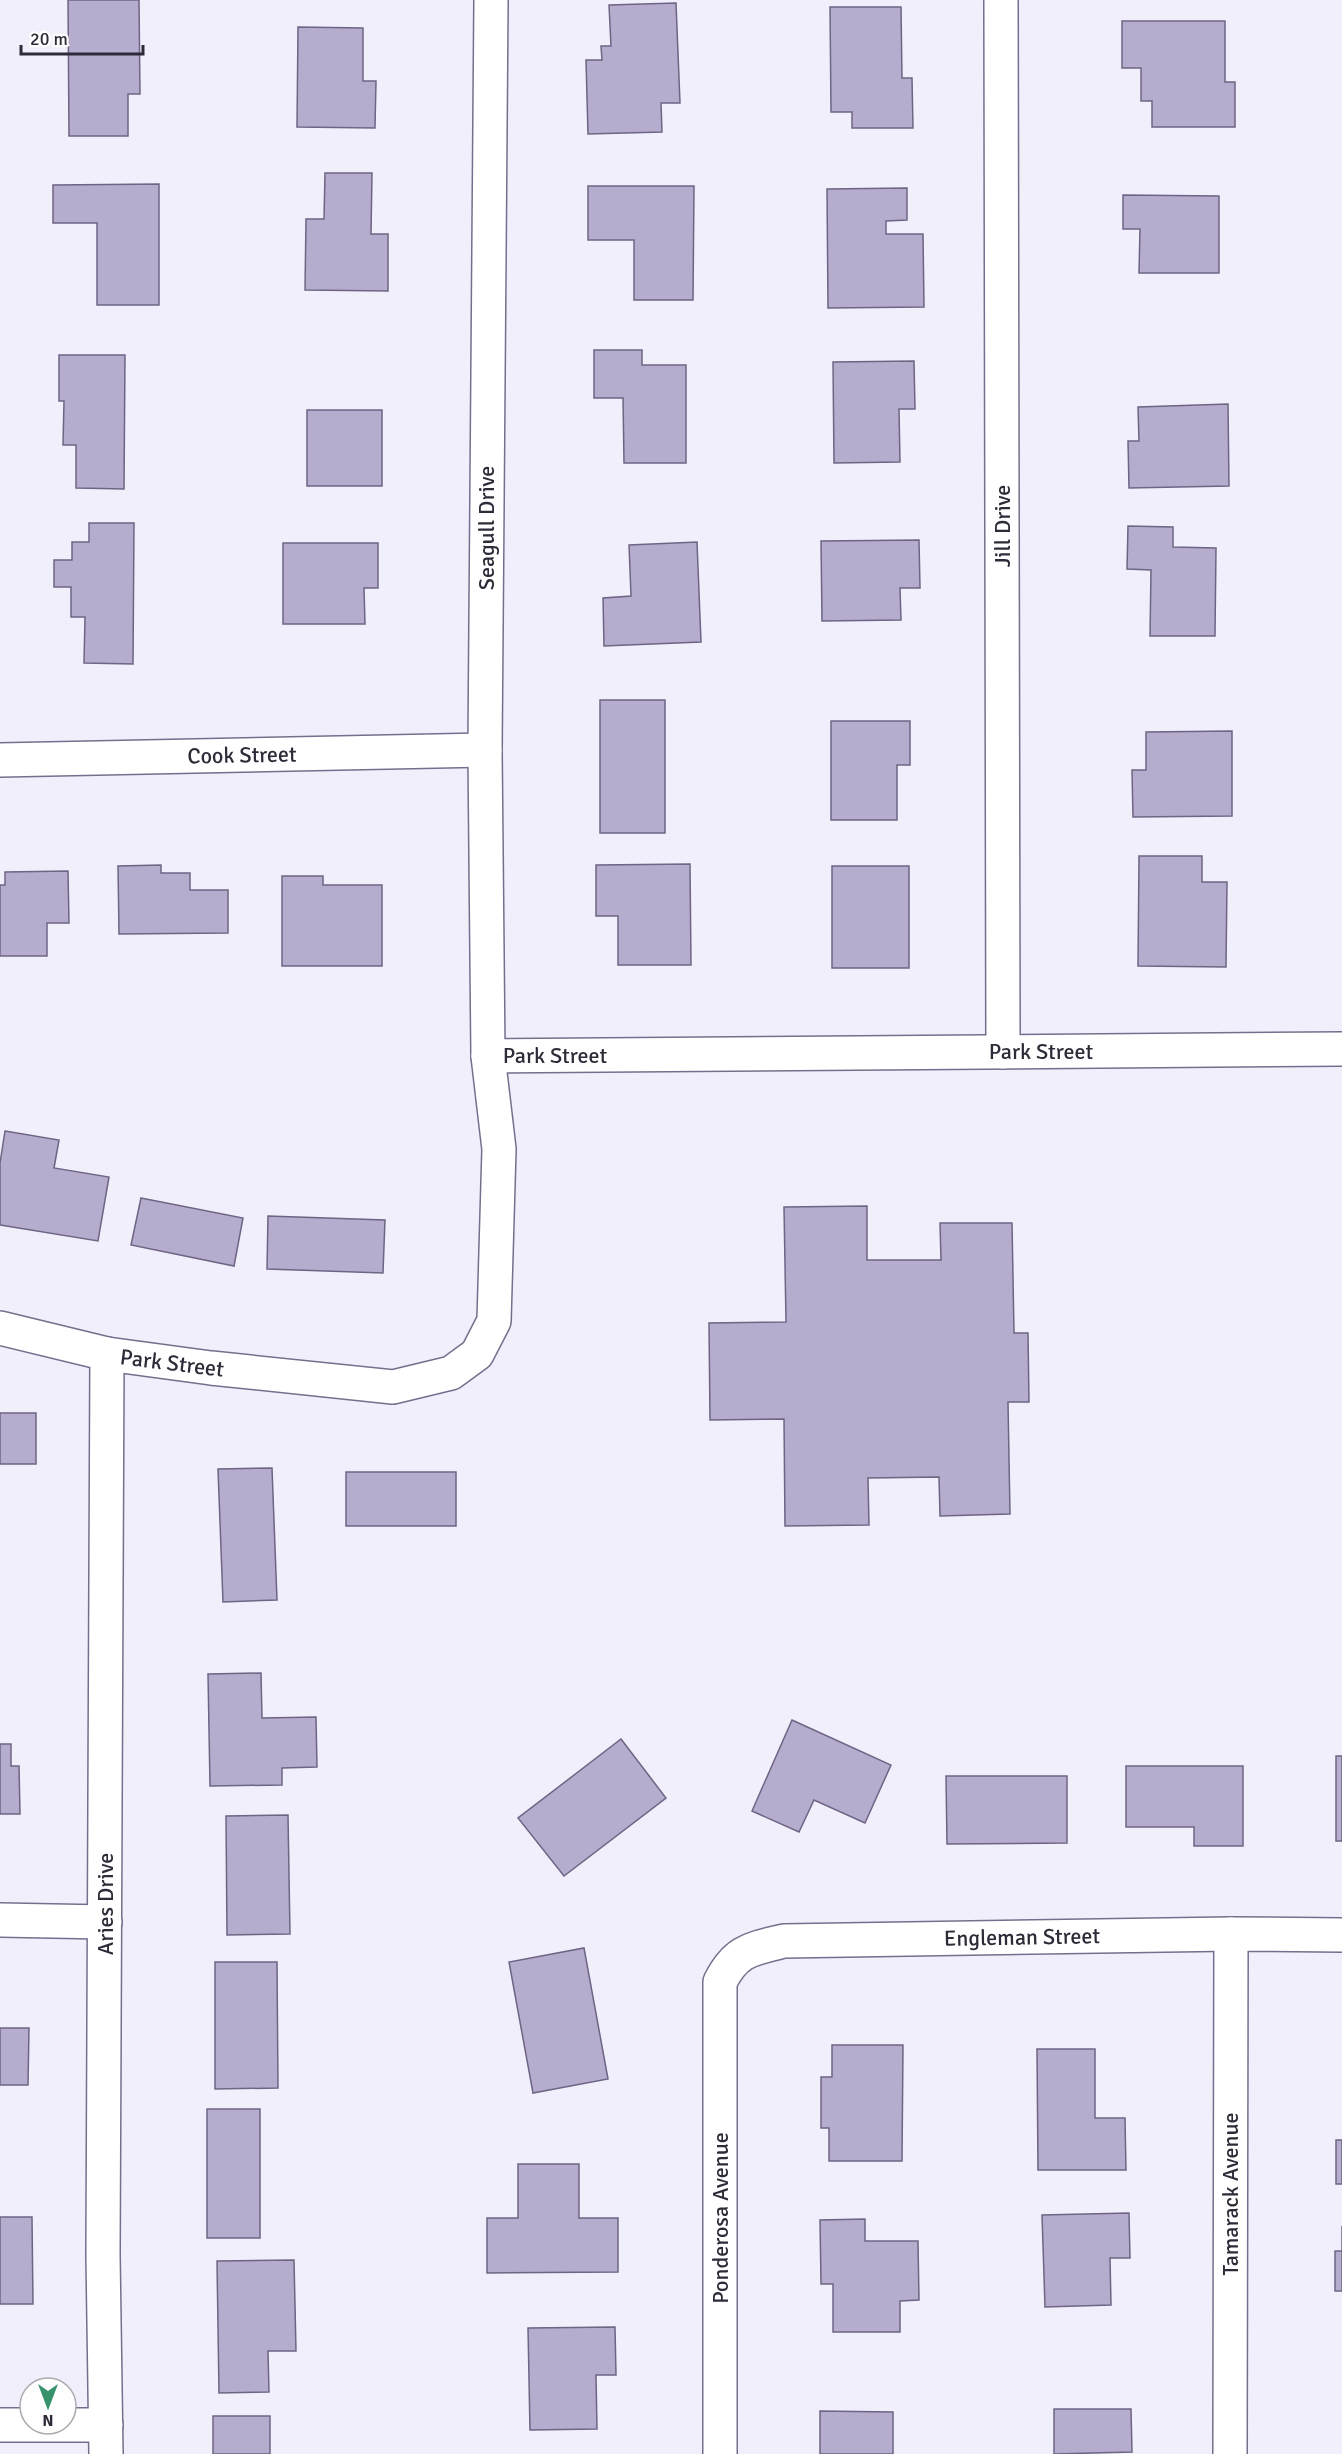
<svg xmlns="http://www.w3.org/2000/svg" width="1342" height="2454" font-family="Signika,sans-serif">
	<rect width="100%" height="100%" fill="#f2effd"/>
	<g fill="#b5acce" stroke="#6d6583" stroke-width="1.5">
		<path d="M 68,0 L 139,0 L 140,94 L 128,94 L 128,136 L 69,136 Z"/>
		<path d="M 676,3 L 680,103 L 661,103 L 662,132 L 588,134 L 586,60 L 602,60 L 601,46 L 611,46 L 609,5 Z"/>
		<path d="M 830,7 L 901,7 L 902,78 L 912,78 L 913,128 L 852,128 L 852,112 L 831,112 Z"/>
		<path d="M 1122,21 L 1225,21 L 1225,82 L 1235,82 L 1235,127 L 1152,127 L 1152,101 L 1141,101 L 1141,68 L 1122,68 Z"/>
		<path d="M 298,27 L 363,28 L 363,81 L 376,81 L 375,128 L 297,127 Z"/>
		<path d="M 325,173 L 372,173 L 371,234 L 388,234 L 388,291 L 305,290 L 306,219 L 324,219 Z"/>
		<path d="M 159,184 L 159,305 L 97,305 L 97,223 L 53,223 L 53,185 Z"/>
		<path d="M 588,186 L 694,186 L 693,300 L 634,300 L 634,240 L 588,240 Z"/>
		<path d="M 907,188 L 907,220 L 886,221 L 886,234 L 923,234 L 924,307 L 828,308 L 827,189 Z"/>
		<path d="M 1123,195 L 1219,196 L 1219,273 L 1139,273 L 1140,229 L 1123,229 Z"/>
		<path d="M 594,350 L 642,350 L 642,365 L 686,365 L 686,463 L 624,463 L 623,398 L 594,398 Z"/>
		<path d="M 59,355 L 125,355 L 124,489 L 76,488 L 76,445 L 63,445 L 64,401 L 59,401 Z"/>
		<path d="M 914,361 L 915,409 L 899,409 L 900,462 L 834,463 L 833,362 Z"/>
		<path d="M 1228,404 L 1229,486 L 1129,488 L 1128,441 L 1139,441 L 1138,407 Z"/>
		<rect x="307" y="410" width="75" height="76"/>
		<path d="M 89,523 L 134,523 L 133,664 L 84,663 L 85,617 L 71,617 L 71,587 L 54,587 L 54,560 L 72,560 L 72,542 L 89,542 Z"/>
		<path d="M 1128,526 L 1173,527 L 1173,547 L 1216,548 L 1215,636 L 1150,636 L 1151,570 L 1127,569 Z"/>
		<path d="M 919,540 L 920,588 L 900,588 L 901,620 L 822,621 L 821,541 Z"/>
		<path d="M 697,542 L 701,642 L 604,646 L 603,598 L 631,596 L 629,545 Z"/>
		<path d="M 283,543 L 378,543 L 378,588 L 364,588 L 365,624 L 283,624 Z"/>
		<rect x="600" y="700" width="65" height="133"/>
		<path d="M 831,721 L 910,721 L 910,765 L 897,765 L 897,820 L 831,820 Z"/>
		<path d="M 1232,731 L 1232,816 L 1133,817 L 1132,770 L 1146,770 L 1146,732 Z"/>
		<path d="M 1139,856 L 1202,856 L 1202,882 L 1227,882 L 1226,967 L 1138,966 Z"/>
		<path d="M 690,864 L 691,965 L 618,965 L 618,916 L 596,916 L 596,865 Z"/>
		<path d="M 161,865 L 161,873 L 190,873 L 190,890 L 228,890 L 228,933 L 119,934 L 118,866 Z"/>
		<rect x="832" y="866" width="77" height="102"/>
		<path d="M 68,871 L 69,923 L 47,923 L 47,956 L 0,956 L 0,885 L 5,885 L 5,872 Z"/>
		<path d="M 282,876 L 323,876 L 323,885 L 382,885 L 382,966 L 282,966 Z"/>
		<path d="M 5,1131 L 59,1140 L 54,1168 L 109,1177 L 98,1241 L 0,1225 L 0,1163 Z"/>
		<path d="M 141,1198 L 243,1218 L 234,1266 L 131,1245 Z"/>
		<path d="M 867,1206 L 867,1260 L 941,1260 L 940,1223 L 1012,1223 L 1014,1333 L 1028,1333 L 1029,1402 L 1008,1402 L 1010,1514 L 940,1516 L 939,1477 L 868,1478 L 869,1525 L 785,1526 L 784,1419 L 710,1420 L 709,1323 L 786,1322 L 784,1207 Z"/>
		<path d="M 268,1216 L 385,1220 L 383,1273 L 267,1269 Z"/>
		<rect x="0" y="1413" width="36" height="51"/>
		<path d="M 272,1468 L 277,1600 L 223,1602 L 218,1469 Z"/>
		<rect x="346" y="1472" width="110" height="54"/>
		<path d="M 261,1673 L 262,1718 L 316,1717 L 317,1767 L 282,1768 L 282,1785 L 210,1786 L 208,1674 Z"/>
		<path d="M 792,1720 L 891,1765 L 865,1823 L 814,1800 L 799,1832 L 752,1811 Z"/>
		<path d="M 621,1739 L 666,1798 L 564,1876 L 518,1818 Z"/>
		<path d="M 0,1744 L 11,1744 L 11,1766 L 19,1766 L 20,1814 L 0,1814 Z"/>
		<rect x="1336" y="1756" width="6" height="85"/>
		<path d="M 1126,1766 L 1243,1766 L 1243,1846 L 1194,1846 L 1194,1827 L 1126,1827 Z"/>
		<path d="M 946,1776 L 1067,1776 L 1067,1843 L 947,1844 Z"/>
		<path d="M 288,1815 L 290,1934 L 227,1935 L 226,1816 Z"/>
		<path d="M 584,1948 L 608,2079 L 533,2093 L 509,1962 Z"/>
		<path d="M 215,1962 L 277,1962 L 278,2088 L 215,2089 Z"/>
		<path d="M 0,2028 L 29,2028 L 28,2085 L 0,2085 Z"/>
		<path d="M 832,2045 L 903,2045 L 902,2161 L 829,2161 L 829,2128 L 821,2128 L 821,2077 L 832,2077 Z"/>
		<path d="M 1037,2049 L 1095,2049 L 1095,2118 L 1125,2118 L 1126,2170 L 1038,2170 Z"/>
		<rect x="207" y="2109" width="53" height="129"/>
		<rect x="1336" y="2140" width="6" height="44"/>
		<path d="M 518,2164 L 579,2164 L 579,2218 L 618,2218 L 618,2272 L 487,2273 L 487,2218 L 518,2218 Z"/>
		<path d="M 1129,2213 L 1130,2258 L 1110,2258 L 1111,2305 L 1045,2307 L 1042,2215 Z"/>
		<path d="M 0,2217 L 32,2217 L 33,2304 L 0,2304 Z"/>
		<path d="M 865,2219 L 865,2241 L 918,2241 L 919,2300 L 900,2301 L 900,2332 L 833,2332 L 833,2284 L 821,2284 L 820,2220 Z"/>
		<path d="M 1342,2226 L 1342,2291 L 1335,2291 L 1335,2251 L 1342,2251 Z"/>
		<path d="M 294,2260 L 296,2351 L 268,2351 L 269,2392 L 219,2393 L 217,2261 Z"/>
		<path d="M 615,2327 L 616,2375 L 596,2375 L 597,2429 L 530,2430 L 528,2328 Z"/>
		<path d="M 1054,2409 L 1131,2409 L 1132,2452 L 1054,2454 Z"/>
		<path d="M 820,2411 L 893,2412 L 893,2454 L 820,2454 Z"/>
		<rect x="213" y="2416" width="57" height="38"/>
	</g>
	<g fill="none" stroke-linecap="round" stroke-linejoin="round">
		<defs>
			<g id="minor">
				<path d="M 1001,0 L 1003,1052"/>
				<path d="M 0,760 L 485,750"/>
				<path d="M 488,1056 L 1342,1049"/>
				<path d="M 0,1328 L 107,1354 L 211,1368 L 393,1387 L 451,1373 L 477,1354 L 494,1321 L 499,1149 L 488,1056 L 485,750 L 491,0"/>
				<path d="M 0,1920 L 105,1922"/>
				<path d="M 0,2425 L 106,2425"/>
				<path d="M 106,2454 L 103,2255 L 107,1354"/>
				<path d="M 720,2454 L 720,1982 C 736,1950 751,1949 784,1941 L 1231,1934 L 1342,1935"/>
				<path d="M 1230,2454 L 1231,1934"/>
			</g>
		</defs>
		<use href="#minor" stroke="#766e8c" stroke-width="36"/>
		<use href="#minor" stroke="#fff" stroke-width="33"/>
	</g>
	<g text-anchor="middle" dominant-baseline="central" stroke-width="6" stroke-linejoin="round" paint-order="stroke">
		<g font-size="22" fill="#2e2b38" stroke="#fefefe">
			<text transform="translate(1002 526) rotate(-90)">Jill Drive</text>
			<text transform="translate(486 528) rotate(-90)">Seagull Drive</text>
			<text transform="translate(242 755) rotate(-1)">Cook Street</text>
			<text x="1041" y="1051">Park Street</text>
			<text x="555" y="1055">Park Street</text>
			<text transform="translate(172 1363) rotate(7)">Park Street</text>
			<text transform="translate(105 1904) rotate(-90)">Aries Drive</text>
			<text transform="translate(1022 1937) rotate(-1)">Engleman Street</text>
			<text transform="translate(1230 2194) rotate(-90)">Tamarack Avenue</text>
			<text transform="translate(720 2218) rotate(-90)">Ponderosa Avenue</text>
		</g>
	</g>
	<g transform="translate(48 2406) rotate(180)"><circle r="28" fill="#fefefe" stroke="#abaaaf" stroke-width="1.5"/>
	<path d="M0-4.5L10 22L0 15L-10 22Z" fill="#37936b"/>
	<text y="-9" font-size="16" font-weight="bold" text-anchor="middle" fill="#2e2b38">N</text>
	</g>
	<path d="M21 45v9h122v-9" fill="none" stroke="#2e2b38" stroke-width="3"/>
	<text x="30" y="45" font-size="18" fill="#2e2b38" stroke="#fefefe" stroke-width="4.5" paint-order="stroke">20 m</text>
</svg>
